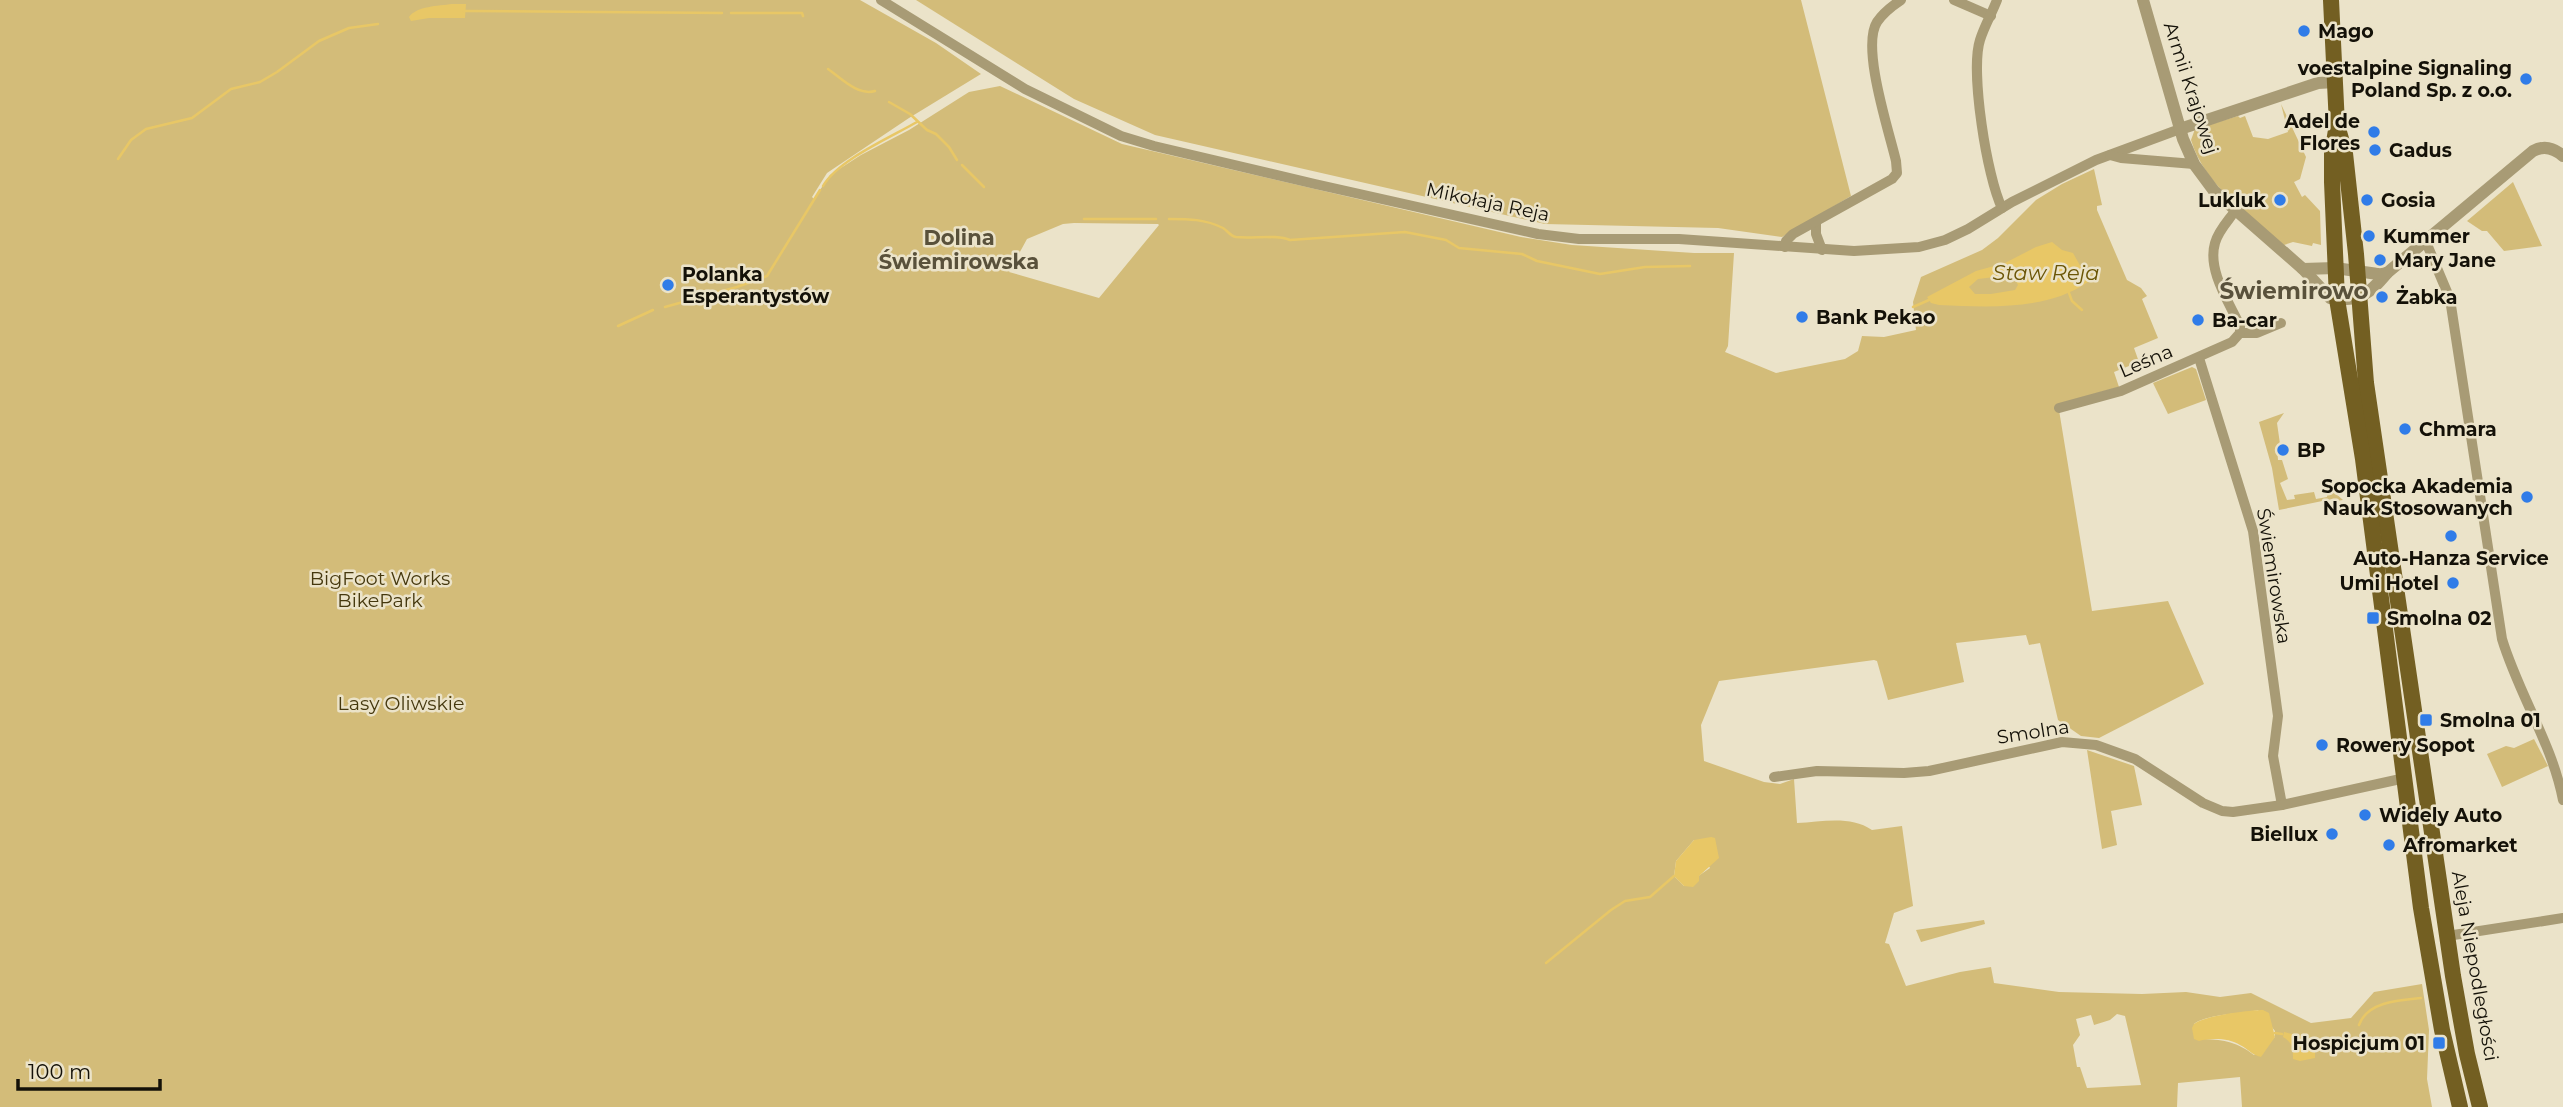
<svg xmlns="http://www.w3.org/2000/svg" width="2563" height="1107" font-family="Montserrat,sans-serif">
	<rect width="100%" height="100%" fill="#ebe3c9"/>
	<g fill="#d3bc79" fill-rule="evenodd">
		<path d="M 0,0 L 860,0 L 936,43 L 981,74 L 909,118 L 827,173 L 812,197 L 814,199 L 830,175 L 861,155 L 909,130 L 969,92 L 1000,86 L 1122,144 L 1521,237 L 1572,245 L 1694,253 L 1734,253 L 1728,346 L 1725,352 L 1776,373 L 1845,359 L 1858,351 L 1862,336 L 1884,337 L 1916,330 L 1913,302 L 1921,277 L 1982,250 L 1998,238 L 2036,200 L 2062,184 L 2094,169 L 2102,205 L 2097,206 L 2097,210 L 2127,280 L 2141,288 L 2147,296 L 2142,299 L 2158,338 L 2134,348 L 2139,362 L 2114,372 L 2119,387 L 2058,404 L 2092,611 L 2168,601 L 2204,684 L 2099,738 L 2081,736 L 2058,720 L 2040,643 L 2029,645 L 2026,635 L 1956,643 L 1964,682 L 1888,700 L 1877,661 L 1874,660 L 1719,681 L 1701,725 L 1704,761 L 1764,782 L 1780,784 L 1794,779 L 1797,823 C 1822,822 1850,815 1872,830 L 1902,826 L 1913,906 L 1894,913 L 1885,943 L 1889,944 L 1906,986 L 1960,972 L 1991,967 L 1994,983 L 2059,992 L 2142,994 L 2186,992 L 2220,997 L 2251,993 L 2311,1023 L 2351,1018 L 2374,992 L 2422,984 L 2429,1030 L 2427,1079 L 2432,1107 L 2242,1107 L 2240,1077 L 2178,1083 L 2177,1107 L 0,1107 ZM 1074,223 L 1158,224 L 1159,225 L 1099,298 L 1009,272 L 1027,239 L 1063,224 ZM 1694,840 L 1710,868 L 1684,886 L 1674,876 L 1676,861 ZM 2258,1010 L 2275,1031 L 2275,1037 L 2254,1055 C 2237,1042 2225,1040 2204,1039 L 2194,1024 C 2206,1014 2242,1014 2258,1010 ZM 2117,1014 L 2125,1016 L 2141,1085 L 2087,1088 L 2080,1067 L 2077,1067 L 2073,1045 L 2080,1035 L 2076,1019 L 2091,1015 L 2094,1025 L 2110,1020 Z"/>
		<path d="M 916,0 L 1801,0 L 1851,196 L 1782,237 L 1718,228 L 1545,224 L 1155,135 L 1074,99 Z"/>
		<path d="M 2281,104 L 2306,157 L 2300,179 L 2294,182 L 2302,197 L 2305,195 L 2320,211 L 2321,245 L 2313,243 L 2312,246 L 2293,242 L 2284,245 C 2249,215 2205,186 2191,140 L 2195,129 L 2238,116 L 2240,118 L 2245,116 L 2253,137 L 2268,139 L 2288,132 Z"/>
		<path d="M 2513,182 L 2542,246 L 2504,251 L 2487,231 L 2482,231 L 2467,221 Z"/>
		<path d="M 2192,367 L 2196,369 L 2206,400 L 2168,414 L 2153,383 Z"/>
		<path d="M 2284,413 L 2277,423 L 2280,444 L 2277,445 L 2278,460 L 2282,460 L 2288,479 L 2280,483 L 2287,500 L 2295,499 L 2294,495 L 2314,492 L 2316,499 L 2327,497 L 2328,490 L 2334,492 L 2343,500 L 2336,501 L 2332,499 L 2279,510 L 2272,468 L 2259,422 Z"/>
		<path d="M 2534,739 L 2548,766 L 2502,787 L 2487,754 L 2506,746 L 2514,748 Z"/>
		<path d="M 2087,750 L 2134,766 L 2142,805 L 2111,811 L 2117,845 L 2102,849 Z"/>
		<path d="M 1984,920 L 1985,924 L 1921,942 L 1916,930 Z"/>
	</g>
	<g fill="#e8c766" fill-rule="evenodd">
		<path d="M 452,4 L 466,4 L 465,18 L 429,18 L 411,21 L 409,17 C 417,6 438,6 452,4 Z"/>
		<path d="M 2052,242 L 2062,250 L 2073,253 L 2082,269 L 2078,273 L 2080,277 L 2088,277 L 2088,282 C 2046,311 1988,307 1939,305 L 1931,303 L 1927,297 L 1976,271 L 2005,263 L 2036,247 ZM 2003,276 L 2014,277 L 2018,285 L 2015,290 L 1991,294 L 1975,294 L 1969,287 L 1978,279 Z"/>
		<path d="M 1711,837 L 1715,838 L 1719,858 L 1699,876 L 1699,881 L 1693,887 L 1684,886 L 1674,876 L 1676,861 L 1694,840 Z"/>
		<path d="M 2263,1010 L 2269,1013 L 2275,1037 L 2261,1057 C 2252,1055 2248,1049 2240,1045 C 2229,1038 2211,1038 2199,1041 L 2194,1039 L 2192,1028 L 2194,1024 C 2203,1016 2249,1010 2263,1010 Z"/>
		<path d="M 2284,1032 L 2307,1038 L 2315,1043 L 2315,1058 L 2300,1061 L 2293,1059 C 2293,1048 2293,1043 2283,1037 Z"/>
	</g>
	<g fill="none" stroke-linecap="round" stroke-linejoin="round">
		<g stroke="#e8c766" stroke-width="2.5">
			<path d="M 464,11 L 722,13"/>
			<path d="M 731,13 L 802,13 L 803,16"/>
			<path d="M 828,69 C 842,79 858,96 875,91"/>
			<path d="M 889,102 L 910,114 L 927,130 L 936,134 L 949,147 L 957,160"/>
			<path d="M 118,159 L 131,140 L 146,129 L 192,118 L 231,89 L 260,82 L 277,72 L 319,41 L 349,28 L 378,24"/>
			<path d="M 962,165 L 984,187"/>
			<path d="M 823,186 C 838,160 891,137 917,122"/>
			<path d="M 1084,219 L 1156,219"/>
			<path d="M 1169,219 C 1189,219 1205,219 1223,228 C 1228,231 1230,236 1236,237 C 1252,239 1277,234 1290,240 L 1405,232 L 1446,240 L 1459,248 L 1522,254 L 1537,261 L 1600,274 L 1645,267 L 1690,266"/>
			<path d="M 2069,293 L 2072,301 L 2082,310"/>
			<path d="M 665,307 L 737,287 L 767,276 L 820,190"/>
			<path d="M 1913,307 L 1929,300"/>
			<path d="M 618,326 L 653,310"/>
			<path d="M 1546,963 L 1611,910 L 1625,901 L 1650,897 L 1674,876"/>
			<path d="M 2359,1025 C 2367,1002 2399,1000 2421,998"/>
			<path d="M 2275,1033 L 2282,1034"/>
		</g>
		<g stroke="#a89b75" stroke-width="10">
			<path d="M 881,0 L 1025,89 L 1121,136 L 1154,146 L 1315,184 L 1538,234 L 1579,239 L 1679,239 L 1854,251 L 1919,247 L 1945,240 L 1968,229 L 2012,202 L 2096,160 L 2180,129"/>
			<path d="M 1954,0 L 1991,16"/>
			<path d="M 1997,0 C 1992,13 1984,27 1980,40 C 1970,71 1987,178 2002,208"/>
			<path d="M 2110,155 L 2121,158 L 2194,164"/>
			<path d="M 1816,222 L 1816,234 L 1822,250"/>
			<path d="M 2426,242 L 2450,299 L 2502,639 C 2519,695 2552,743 2563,800"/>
			<path d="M 1785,247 L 1786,241 L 1793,234 L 1892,179 L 1897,173 L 1896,161 C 1889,131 1861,47 1877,22 C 1883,13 1892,6 1901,0"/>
			<path d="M 2240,333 L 2257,333 L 2281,323"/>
			<path d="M 2199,358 L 2253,531 L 2278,716 L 2273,756 L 2282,805"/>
			<path d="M 2059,408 L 2121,391 L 2232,342 L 2240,333 L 2240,326 C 2229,302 2207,270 2215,243 C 2218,231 2228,221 2235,211"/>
			<path d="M 1774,777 L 1817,771 L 1904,773 L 1929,771 L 2062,742 L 2096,745 L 2135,759 L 2203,803 L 2222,811 L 2233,812 L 2282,805 L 2405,778"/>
			<path d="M 2447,936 L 2563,918"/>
		</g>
		<g stroke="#a89b75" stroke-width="12">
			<path d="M 2143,0 L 2183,139 L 2194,164 L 2214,191 L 2303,269 L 2330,298 C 2360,303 2369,294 2387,273 L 2533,151 C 2544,145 2554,148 2563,156"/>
			<path d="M 2180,129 L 2318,83 L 2335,82"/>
			<path d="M 2303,269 L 2335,268 L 2378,274 L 2387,273"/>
		</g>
		<g stroke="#735f22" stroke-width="16">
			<path d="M 2331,0 L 2337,125 L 2345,153 L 2356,254 L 2366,383 L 2453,976 L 2467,1054 L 2480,1107"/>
			<path d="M 2336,130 L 2332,154 L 2332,182 L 2337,299 L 2363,459 L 2421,908 L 2442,1030 L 2460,1107"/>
		</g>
	</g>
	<g fill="#307ce8" stroke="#ebe3c9" stroke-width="2.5">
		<circle cx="2304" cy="31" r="7"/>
		<circle cx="2526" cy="79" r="7"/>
		<circle cx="2374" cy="132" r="7"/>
		<circle cx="2375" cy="150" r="7"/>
		<circle cx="2280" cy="200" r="7"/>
		<circle cx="2367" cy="200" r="7"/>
		<circle cx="2369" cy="236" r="7"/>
		<circle cx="2380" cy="260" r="7"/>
		<circle cx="668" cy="285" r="7"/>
		<circle cx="2382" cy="297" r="7"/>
		<circle cx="1802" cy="317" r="7"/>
		<circle cx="2198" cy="320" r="7"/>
		<circle cx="2405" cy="429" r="7"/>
		<circle cx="2283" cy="450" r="7"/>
		<circle cx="2527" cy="497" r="7"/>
		<circle cx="2451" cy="536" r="7"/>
		<circle cx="2453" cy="583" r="7"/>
		<rect x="2366" y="611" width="14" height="14" rx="3.5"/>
		<rect x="2419" y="713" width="14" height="14" rx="3.5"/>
		<circle cx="2322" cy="745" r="7"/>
		<circle cx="2365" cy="815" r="7"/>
		<circle cx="2332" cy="834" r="7"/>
		<circle cx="2389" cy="845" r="7"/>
		<rect x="2432" y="1036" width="14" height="14" rx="3.5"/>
	</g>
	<g text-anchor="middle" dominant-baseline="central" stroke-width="5" stroke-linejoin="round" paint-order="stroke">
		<g font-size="19" font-weight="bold" fill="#141108" stroke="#ebe3c9" text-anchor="start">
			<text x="2318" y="31">Mago</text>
			<text x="2512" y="68" text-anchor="end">voestalpine Signaling<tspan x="2512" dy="22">Poland Sp. z o.o.</tspan></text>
			<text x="2360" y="121" text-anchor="end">Adel de<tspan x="2360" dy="22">Flores</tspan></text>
			<text x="2389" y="150">Gadus</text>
			<text x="2266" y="200" text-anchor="end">Lukluk</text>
			<text x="2381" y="200">Gosia</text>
			<text x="2383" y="236">Kummer</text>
			<text x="2394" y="260">Mary Jane</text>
			<text x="682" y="274">Polanka<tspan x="682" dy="22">Esperantystów</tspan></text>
			<text x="2396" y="297">Żabka</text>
			<text x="1816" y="317">Bank Pekao</text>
			<text x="2212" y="320">Ba-car</text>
			<text x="2419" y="429">Chmara</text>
			<text x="2297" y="450">BP</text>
			<text x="2513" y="486" text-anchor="end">Sopocka Akademia<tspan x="2513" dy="22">Nauk Stosowanych</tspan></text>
			<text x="2451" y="558" text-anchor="middle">Auto-Hanza Service</text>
			<text x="2439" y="583" text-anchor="end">Umi Hotel</text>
			<text x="2387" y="618">Smolna 02</text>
			<text x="2440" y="720">Smolna 01</text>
			<text x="2336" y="745">Rowery Sopot</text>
			<text x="2379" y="815">Widely Auto</text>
			<text x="2318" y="834" text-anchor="end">Biellux</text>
			<text x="2403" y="845">Afromarket</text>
			<text x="2425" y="1043" text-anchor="end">Hospicjum 01</text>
		</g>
		<g font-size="19" fill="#141108" stroke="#ebe3c9">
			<text transform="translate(2191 88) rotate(72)">Armii Krajowej</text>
			<text transform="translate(1488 202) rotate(12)">Mikołaja Reja</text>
			<text transform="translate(2146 361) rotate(-23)">Leśna</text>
			<text transform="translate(2274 576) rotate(81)">Świemirowska</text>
			<text transform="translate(2033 732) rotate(-9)">Smolna</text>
			<text transform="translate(2475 966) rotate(80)">Aleja Niepodległości</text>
		</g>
		<g font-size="19" fill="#45380e" stroke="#ebe3c9">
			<text x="380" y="578">BigFoot Works<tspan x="380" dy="22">BikePark</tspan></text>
			<text x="401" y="703">Lasy Oliwskie</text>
		</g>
		<g font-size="21" font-weight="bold" fill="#59513b" stroke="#ebe3c9">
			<text x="959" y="237">Dolina<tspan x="959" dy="24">Świemirowska</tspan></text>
		</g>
		<g font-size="21" font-style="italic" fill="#6b5506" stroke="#ebe3c9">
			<text x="2046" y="272">Staw Reja</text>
		</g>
		<g font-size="23" font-weight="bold" fill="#59513b" stroke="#ebe3c9">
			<text x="2294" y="291">Świemirowo</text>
		</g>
	</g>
	<path d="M18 1079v10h142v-10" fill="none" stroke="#141108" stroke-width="3.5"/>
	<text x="28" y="1079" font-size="21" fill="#141108" stroke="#ebe3c9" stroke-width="5" paint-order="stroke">100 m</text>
</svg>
